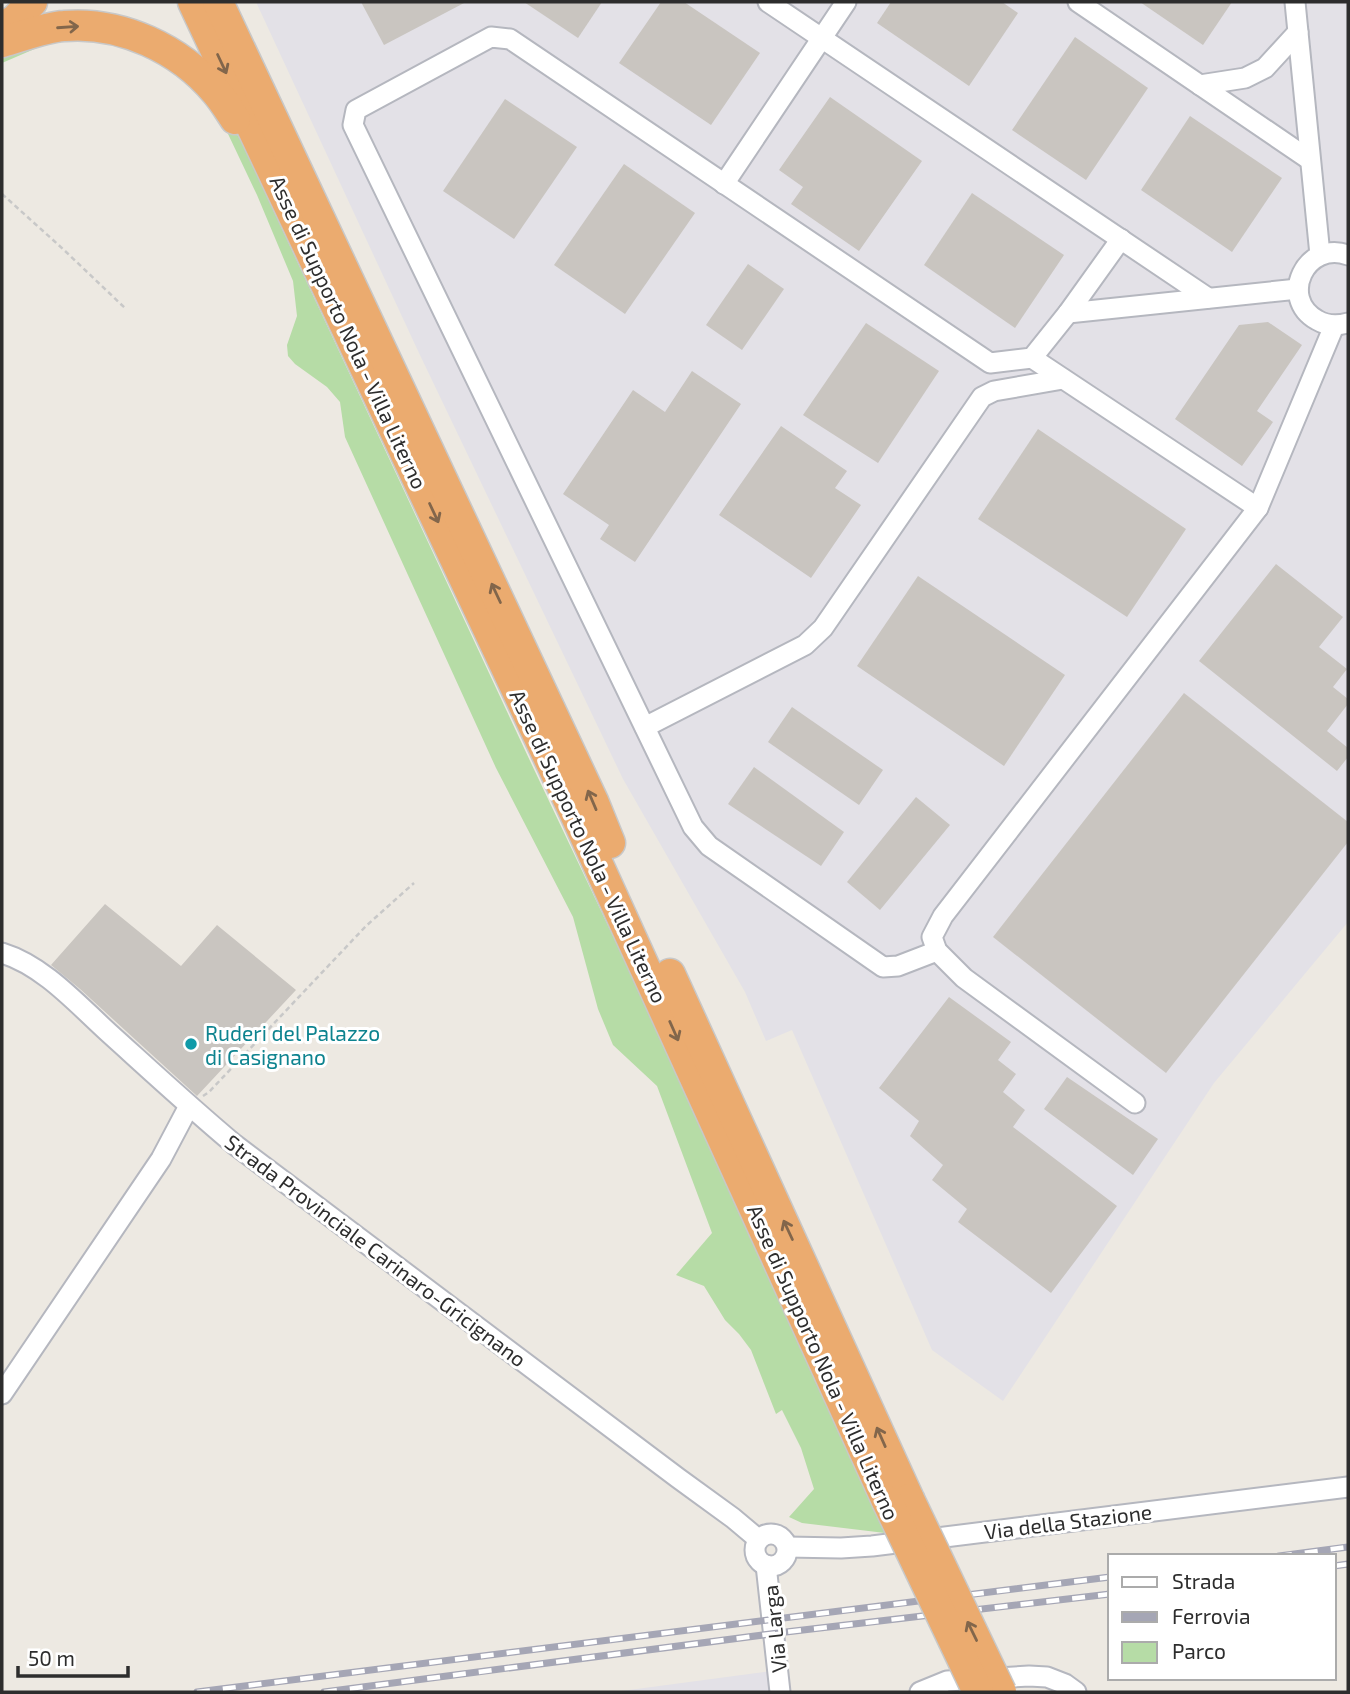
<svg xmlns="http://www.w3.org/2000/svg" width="1350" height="1694" font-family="'Exo 2',sans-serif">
	<rect width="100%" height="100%" fill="#ede9e2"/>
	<g fill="#e3e1e7">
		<path d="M 256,2 L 1348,2 L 1348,922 L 1214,1083 L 1003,1401 L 932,1350 L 792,1030 L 766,1041 L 745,992 L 623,779 L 419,353 Z"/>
		<path d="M 772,1671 L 773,1692 L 614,1692 Z"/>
	</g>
	<path fill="#b6dca6" d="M 92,29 C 117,30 141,36 162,51 L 212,96 L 225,113 L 242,143 L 531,763 L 847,1430 L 885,1533 L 802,1523 L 789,1517 L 814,1489 L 801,1448 L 782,1410 L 776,1414 L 751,1350 L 739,1334 L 725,1320 L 704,1286 L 676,1275 L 712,1233 L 657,1086 L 613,1045 L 598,1009 L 573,917 L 496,768 L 345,437 L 340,402 L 327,387 L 295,364 L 288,356 L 287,345 L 297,316 L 293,281 L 257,195 L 220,117 L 209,98 L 183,72 L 155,51 L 119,36 L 88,35 L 60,38 L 2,63 L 2,51 L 39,37 L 59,32 Z"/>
	<g fill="#c9c5c0">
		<path d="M 361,2 L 466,2 L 384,45 Z"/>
		<path d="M 524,2 L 602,2 L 578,38 Z"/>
		<path d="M 661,2 L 684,2 L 760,53 L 711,125 L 619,63 Z"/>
		<path d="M 891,2 L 1002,2 L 1018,13 L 969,86 L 877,23 Z"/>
		<path d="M 1140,2 L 1232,2 L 1203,45 Z"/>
		<path d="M 1075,37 L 1148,88 L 1086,180 L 1012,130 Z"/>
		<path d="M 830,97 L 922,161 L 859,251 L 791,204 L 803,187 L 779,170 Z"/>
		<path d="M 505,99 L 577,147 L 514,239 L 443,191 Z"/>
		<path d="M 1190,116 L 1282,178 L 1232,252 L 1141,190 Z"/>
		<path d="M 624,164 L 695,213 L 625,314 L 554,265 Z"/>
		<path d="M 972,193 L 1064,255 L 1015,328 L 924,265 Z"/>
		<path d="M 748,264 L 784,289 L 742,350 L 706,325 Z"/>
		<path d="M 1268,322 L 1302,345 L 1257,411 L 1273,422 L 1242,466 L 1175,419 L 1239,325 Z"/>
		<path d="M 866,323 L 939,371 L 878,463 L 803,415 Z"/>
		<path d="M 692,371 L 741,404 L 635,562 L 600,539 L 609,525 L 563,494 L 633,390 L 665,412 Z"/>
		<path d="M 781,426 L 847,471 L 835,488 L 861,505 L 811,578 L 719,515 Z"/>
		<path d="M 1038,429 L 1186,529 L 1127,617 L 978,519 Z"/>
		<path d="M 1276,564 L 1343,617 L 1319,647 L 1347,669 L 1333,687 L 1348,699 L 1348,704 L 1327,731 L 1348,748 L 1348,757 L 1337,771 L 1199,661 Z"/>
		<path d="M 918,576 L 1065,675 L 1004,766 L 857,666 Z"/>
		<path d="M 1184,693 L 1348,822 L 1348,842 L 1166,1073 L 993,937 Z"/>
		<path d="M 792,707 L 883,770 L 859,805 L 768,742 Z"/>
		<path d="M 754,767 L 844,832 L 821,866 L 728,804 Z"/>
		<path d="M 916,797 L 950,825 L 880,910 L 847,882 Z"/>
		<path d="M 105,904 L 181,966 L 217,925 L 296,990 L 197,1096 L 80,989 L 51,965 Z"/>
		<path d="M 949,997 L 1011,1042 L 998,1060 L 1016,1074 L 1003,1092 L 1025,1110 L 1013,1127 L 1117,1206 L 1051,1293 L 958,1222 L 967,1209 L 932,1180 L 943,1165 L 910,1136 L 919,1121 L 879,1088 Z"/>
		<path d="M 1067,1077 L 1158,1139 L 1133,1175 L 1044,1109 Z"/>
	</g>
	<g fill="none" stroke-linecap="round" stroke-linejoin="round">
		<defs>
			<g id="minor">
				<path d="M 768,2 L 1208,298"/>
				<path d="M 1078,2 L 1310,160"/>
				<path d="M 1295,2 L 1320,255"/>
				<path d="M 1200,85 L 1245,78 L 1265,68 L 1298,32"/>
				<path d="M 724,184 L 846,2"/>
				<path d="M 1348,255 C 1306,240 1278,298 1317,320 C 1327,326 1337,326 1348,323"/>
				<path d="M 1068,313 L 1298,289"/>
				<path d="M 1032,358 L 1258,508"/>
				<path d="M 645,727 L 805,645 L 823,628 L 982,397 L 994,391 L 1063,379"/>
				<path d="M 937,951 L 898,966 L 883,967 L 709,846 L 693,827 L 353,125 L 356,110 L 491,37 L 510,39 L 990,363 L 1032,358 L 1068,313 L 1121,239"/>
				<path d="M 2,953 C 44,966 77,1004 109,1033 C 150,1070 191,1108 234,1144 L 678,1478 L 733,1518 L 758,1539"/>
				<path d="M 1135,1103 L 964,978 L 937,951 L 932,937 L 943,916 L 1258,508 L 1334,326"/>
				<path d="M 2,1394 L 161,1159 L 189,1106"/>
				<circle cx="771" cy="1550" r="16"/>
				<path d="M 787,1547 L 841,1548 L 872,1546 L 1348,1487"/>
				<path d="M 766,1565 L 780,1692"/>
				<path d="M 920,1692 L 947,1681 L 1029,1676 L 1047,1677 L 1065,1684 L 1076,1692"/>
			</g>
			<g id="highway">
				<path d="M 193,2 L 576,816 L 887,1501"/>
				<path d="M 218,2 L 593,801 L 610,843"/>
				<path d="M 2,27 L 15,20 L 32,2"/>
				<path d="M 2,42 C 20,37 46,27 64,26 C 121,21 180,49 216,92 C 223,100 229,110 235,119"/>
				<path d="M 670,974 L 909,1499"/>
			</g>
		</defs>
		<use href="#minor" stroke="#b5b7bf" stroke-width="23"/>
		<use href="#highway" stroke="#c8c8c8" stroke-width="33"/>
		<g stroke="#c8c8c8" stroke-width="2.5" stroke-dasharray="5 3.5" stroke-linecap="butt">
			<path d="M 2,194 L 63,249 L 126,309"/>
			<path d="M 203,1096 L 209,1092 L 366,926 L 414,883"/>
		</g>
		<use href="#minor" stroke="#fff" stroke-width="19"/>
		<use href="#highway" stroke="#ebab6f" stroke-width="30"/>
		<defs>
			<g id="rail">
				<path d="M 1279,1556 L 1348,1547"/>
				<path d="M 1334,1566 L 1348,1564"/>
				<path d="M 197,1692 L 1110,1577"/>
				<path d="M 324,1692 L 786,1632 L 1110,1594"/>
			</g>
		</defs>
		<use href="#rail" stroke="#a5a6b5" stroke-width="7"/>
		<use href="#rail" stroke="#fff" stroke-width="4.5" stroke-dasharray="13" stroke-linecap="butt"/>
		<defs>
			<g id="highway-bridge">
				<path d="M 909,1499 L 1001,1692"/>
				<path d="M 887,1501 L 978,1692"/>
			</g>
		</defs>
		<use href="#highway-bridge" stroke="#c8c8c8" stroke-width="33" stroke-linecap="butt"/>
		<use href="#highway-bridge" stroke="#ebab6f" stroke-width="30"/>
	</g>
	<defs><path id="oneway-shaft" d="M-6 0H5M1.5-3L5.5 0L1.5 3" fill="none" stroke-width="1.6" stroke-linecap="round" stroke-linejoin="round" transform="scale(1.75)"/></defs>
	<g stroke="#82664b">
		<use href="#oneway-shaft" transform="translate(68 27) rotate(-4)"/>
		<use href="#oneway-shaft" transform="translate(222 64) rotate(65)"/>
		<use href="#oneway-shaft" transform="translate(434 513) rotate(65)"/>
		<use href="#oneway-shaft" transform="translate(496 593) rotate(-115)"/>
		<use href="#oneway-shaft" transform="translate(592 800) rotate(-113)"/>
		<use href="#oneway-shaft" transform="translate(674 1031) rotate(66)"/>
		<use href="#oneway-shaft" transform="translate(788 1230) rotate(-115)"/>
		<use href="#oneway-shaft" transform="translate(881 1437) rotate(-114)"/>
		<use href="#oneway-shaft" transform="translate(972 1631) rotate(-116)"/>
	</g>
	<circle fill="#0f9aa8" stroke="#fff" stroke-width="2.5" cx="191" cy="1044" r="7"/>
	<g text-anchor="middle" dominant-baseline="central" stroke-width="6" stroke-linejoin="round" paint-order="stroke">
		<g font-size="21" fill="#2d2d2d" stroke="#fff">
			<text transform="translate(349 332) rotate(65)">Asse di Supporto Nola - Villa Literno</text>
			<text transform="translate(589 846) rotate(65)">Asse di Supporto Nola - Villa Literno</text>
			<text transform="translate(376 1250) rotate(37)">Strada Provinciale Carinaro-Gricignano</text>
			<text transform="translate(824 1362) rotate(66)">Asse di Supporto Nola - Villa Literno</text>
			<text transform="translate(1068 1521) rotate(-7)">Via della Stazione</text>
			<text transform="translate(774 1629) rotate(-96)">Via Larga</text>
		</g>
		<g font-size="21" fill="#0d838f" stroke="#fff" text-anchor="start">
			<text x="205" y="1032">Ruderi del Palazzo<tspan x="205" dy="24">di Casignano</tspan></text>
		</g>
	</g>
	<rect width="1350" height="1694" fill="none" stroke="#2d2d2d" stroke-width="7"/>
	<rect x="1108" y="1554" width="228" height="126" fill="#ffffff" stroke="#ababab" stroke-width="2"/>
	<rect x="1122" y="1577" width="35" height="10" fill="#ffffff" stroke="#ababab" stroke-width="2"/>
	<text x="1172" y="1589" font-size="21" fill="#2d2d2d">Strada</text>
	<rect x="1122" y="1612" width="35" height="10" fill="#a5a6b5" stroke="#ababab" stroke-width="2"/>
	<text x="1172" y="1624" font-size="21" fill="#2d2d2d">Ferrovia</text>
	<rect x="1122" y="1642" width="35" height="21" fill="#b6dca6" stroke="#ababab" stroke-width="2"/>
	<text x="1172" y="1659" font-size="21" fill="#2d2d2d">Parco</text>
	<path d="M18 1666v10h110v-10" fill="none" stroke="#2d2d2d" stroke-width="3.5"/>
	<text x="28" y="1666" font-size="21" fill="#2d2d2d" stroke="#ffffff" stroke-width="5" paint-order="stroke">50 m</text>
</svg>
